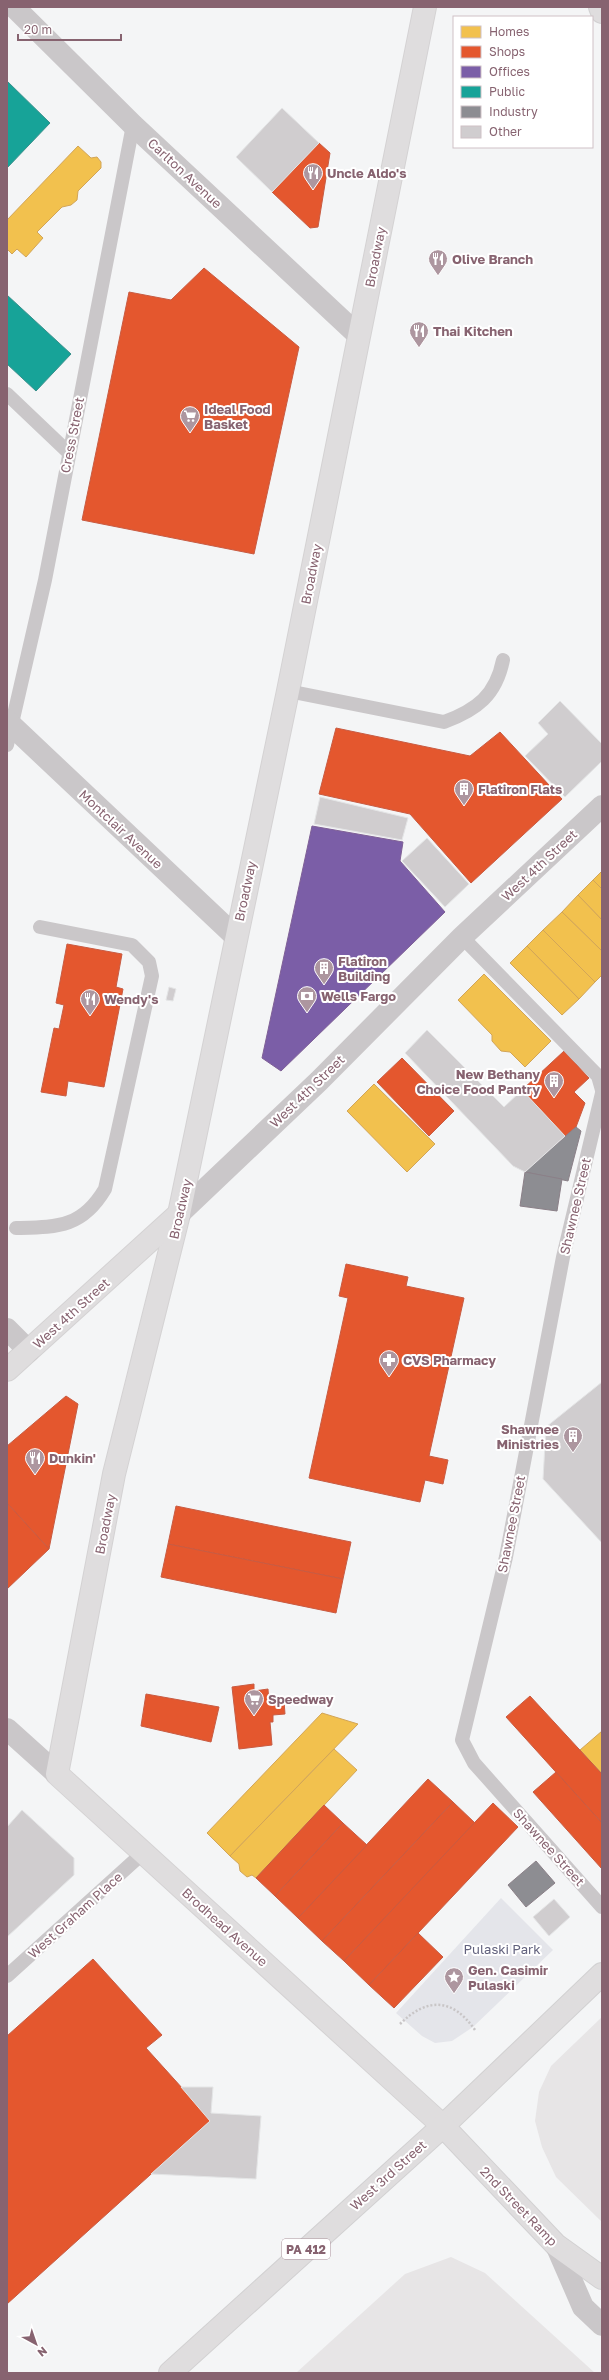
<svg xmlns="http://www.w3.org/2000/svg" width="609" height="2380" font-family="'Golos Text',sans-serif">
	<rect width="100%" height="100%" fill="#f4f5f6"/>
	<g fill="#e7e5e6">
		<path d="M 602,2017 L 602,2222 L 556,2177 L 542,2147 L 535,2121 L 539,2092 L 551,2066 Z"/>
		<path d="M 451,2257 L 485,2273 L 595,2373 L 296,2373 L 405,2274 Z"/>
	</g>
	<path fill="#e4e5ea" d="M 501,1898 L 553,1950 L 473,2027 L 452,2041 L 435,2043 L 422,2036 L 396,2013 Z"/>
	<g fill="#f2c14e" stroke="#d2a558">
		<path d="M 78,146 L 91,158 L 97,157 L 101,162 L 101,168 L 78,191 L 77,200 L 71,205 L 62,207 L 37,232 L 43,238 L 26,257 L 17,249 L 12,254 L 7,249 L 7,220 Z"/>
		<path d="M 602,871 L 602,889 L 593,880 Z"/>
		<path d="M 593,880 L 602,889 L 602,920 L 578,895 Z"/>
		<path d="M 578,895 L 602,920 L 602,951 L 562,912 Z"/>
		<path d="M 562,912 L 602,951 L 602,975 L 595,982 L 543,930 Z"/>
		<path d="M 543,930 L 595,982 L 579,999 L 527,946 Z"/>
		<path d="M 527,946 L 579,999 L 562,1015 L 510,963 Z"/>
		<path d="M 484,974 L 551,1041 L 525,1067 L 510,1052 L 501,1051 L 492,1041 L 492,1035 L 458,1000 Z"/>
		<path d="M 374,1084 L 435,1144 L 407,1172 L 347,1111 Z"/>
		<path d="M 322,1713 L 358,1724 L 230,1856 L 207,1833 Z"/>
		<path d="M 602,1731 L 602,1774 L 580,1750 Z"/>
		<path d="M 334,1749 L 357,1770 L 256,1878 L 252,1875 L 247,1877 L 240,1871 L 239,1864 L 230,1856 Z"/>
	</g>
	<g fill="#e4572e" stroke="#c85b42">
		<path d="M 319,143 L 330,153 L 318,227 L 310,228 L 272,192 Z"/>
		<path d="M 204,268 L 299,347 L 254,554 L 82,520 L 129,292 L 171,300 Z"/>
		<path d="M 336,728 L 470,756 L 500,732 L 562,799 L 471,883 L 410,814 L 319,794 Z"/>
		<path d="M 67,944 L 122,954 L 116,987 L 123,989 L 104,1087 L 68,1081 L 66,1096 L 41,1092 L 54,1028 L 59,1029 L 64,1005 L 56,1003 Z"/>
		<path d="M 564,1051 L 589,1078 L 574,1092 L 585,1103 L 576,1127 L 565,1136 L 522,1090 Z"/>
		<path d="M 402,1058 L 454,1111 L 429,1136 L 377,1082 Z"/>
		<path d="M 346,1264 L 408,1277 L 406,1286 L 464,1298 L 429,1456 L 448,1460 L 443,1484 L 425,1480 L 420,1502 L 309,1478 L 348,1298 L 339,1296 Z"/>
		<path d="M 66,1396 L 78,1404 L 49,1549 L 7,1503 L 7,1446 Z"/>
		<path d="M 7,1503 L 49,1549 L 7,1589 Z"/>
		<path d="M 176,1506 L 351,1542 L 343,1579 L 168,1544 Z"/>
		<path d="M 168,1544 L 343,1579 L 336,1613 L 161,1577 Z"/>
		<path d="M 254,1684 L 254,1691 L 268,1689 L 269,1703 L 284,1701 L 285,1714 L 273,1715 L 273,1722 L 270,1722 L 272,1745 L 239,1749 L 232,1687 Z"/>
		<path d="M 146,1694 L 219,1707 L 211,1742 L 141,1726 Z"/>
		<path d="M 530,1696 L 602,1774 L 602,1823 L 506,1717 Z"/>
		<path d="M 556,1772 L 602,1823 L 602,1869 L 533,1792 Z"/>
		<path d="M 428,1779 L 453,1802 L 322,1941 L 298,1918 Z"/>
		<path d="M 453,1802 L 475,1823 L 344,1961 L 322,1941 Z"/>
		<path d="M 493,1803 L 518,1827 L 369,1985 L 344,1961 Z"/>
		<path d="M 324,1805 L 343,1823 L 275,1896 L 256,1878 Z"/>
		<path d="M 343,1823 L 367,1845 L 298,1918 L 275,1896 Z"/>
		<path d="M 418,1933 L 443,1957 L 394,2008 L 369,1985 Z"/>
		<path d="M 93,1959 L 162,2035 L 146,2048 L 211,2120 L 7,2304 L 7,2036 Z"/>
	</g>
	<path fill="#7b5ea7" stroke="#7f6096" d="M 312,826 L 403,842 L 400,861 L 445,912 L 281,1071 L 262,1058 Z"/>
	<g fill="#17a398" stroke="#39908c">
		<path d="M 7,81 L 50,123 L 7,168 Z"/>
		<path d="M 7,295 L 71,354 L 36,391 L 7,364 Z"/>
	</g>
	<g fill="#8d8d92" stroke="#8b8088">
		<path d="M 576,1127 L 581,1131 L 568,1181 L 525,1172 Z"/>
		<path d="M 525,1172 L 562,1179 L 557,1211 L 520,1206 Z"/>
		<path d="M 536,1861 L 555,1883 L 526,1907 L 508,1885 Z"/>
	</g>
	<g fill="#d0cdcf" stroke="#e4e5e6">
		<path d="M 282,108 L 319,143 L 272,192 L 236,157 Z"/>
		<path d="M 560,701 L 602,744 L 602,761 L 565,797 L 525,756 L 548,734 L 538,723 Z"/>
		<path d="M 320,797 L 408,818 L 402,840 L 314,824 Z"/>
		<path d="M 427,838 L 469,884 L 445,907 L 402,861 Z"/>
		<path d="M 169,987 L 176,989 L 173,1001 L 166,1000 Z"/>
		<path d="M 427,1030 L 504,1107 L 522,1090 L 565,1136 L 525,1172 L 513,1166 L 405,1053 Z"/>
		<path d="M 602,1382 L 602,1543 L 543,1479 L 546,1427 Z"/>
		<path d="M 22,1810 L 74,1858 L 74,1875 L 7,1937 L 7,1827 Z"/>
		<path d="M 554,1899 L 570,1917 L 549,1936 L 533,1917 Z"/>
		<path d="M 181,2087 L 213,2087 L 211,2113 L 261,2116 L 256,2179 L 151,2174 L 210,2121 Z"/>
	</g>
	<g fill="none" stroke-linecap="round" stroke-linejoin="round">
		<defs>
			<g id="secondary">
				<path d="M 425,7 L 288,691 L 179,1214 L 114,1474 L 57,1774 L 443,2126"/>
				<path d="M 7,1370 L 179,1214"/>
			</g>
			<g id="primary">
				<path d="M 600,7 L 602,12"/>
				<path d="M 443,2126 L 602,1974"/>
			</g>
			<path id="trunk" d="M 170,2373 L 443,2126 L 556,2245 L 602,2278"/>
		</defs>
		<use href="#secondary" stroke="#d4d2d3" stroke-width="24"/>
		<use href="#primary" stroke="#d2d1d2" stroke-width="24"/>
		<use href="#trunk" stroke="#d2d1d2" stroke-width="24"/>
		<path stroke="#c8c5c6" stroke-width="2.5" stroke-dasharray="2 2" stroke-linecap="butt" d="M 400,2024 C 427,1997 453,1998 475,2030"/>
		<g stroke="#cac7c9" stroke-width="14">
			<path d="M 7,394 L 69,453"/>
			<path d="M 288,691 L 444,722 C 477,710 496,695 503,660"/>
			<path d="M 7,745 L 45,580 L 133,125"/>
			<path d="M 462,937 L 598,1076 L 602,1090"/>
			<path d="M 602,1093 L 563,1257 L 506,1557 L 462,1740 L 474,1763 L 602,1907"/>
			<path d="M 16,1228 C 57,1227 82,1228 105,1189 L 152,976 L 149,962 L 132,945 L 40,927"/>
			<path d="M 7,1976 L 143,1853"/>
		</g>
		<g stroke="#cac7c9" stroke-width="22">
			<path d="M 14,7 L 133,125 L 359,336"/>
			<path d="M 7,721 L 236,937"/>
			<path d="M 7,1329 L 29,1351"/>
			<path d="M 7,1729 L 57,1774"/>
		</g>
		<g stroke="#cac7c9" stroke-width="22">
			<path d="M 179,1214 L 319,1081 L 462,937 L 602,806"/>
			<path d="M 556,2245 L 583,2307 L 602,2325"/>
		</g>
		<use href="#secondary" stroke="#dfddde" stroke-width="22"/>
		<use href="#primary" stroke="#dfddde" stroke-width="22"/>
		<use href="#trunk" stroke="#dfddde" stroke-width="22"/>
	</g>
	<defs>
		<symbol id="restaurant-pin" viewBox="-11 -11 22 30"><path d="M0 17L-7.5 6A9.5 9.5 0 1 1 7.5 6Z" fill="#ad969f" stroke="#fff"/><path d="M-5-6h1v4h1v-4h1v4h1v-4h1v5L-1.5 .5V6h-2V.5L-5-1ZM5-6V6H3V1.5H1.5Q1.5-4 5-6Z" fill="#fff"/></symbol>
		<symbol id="supermarket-pin" viewBox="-11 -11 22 30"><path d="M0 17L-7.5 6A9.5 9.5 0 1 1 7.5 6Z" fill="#ad969f" stroke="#fff"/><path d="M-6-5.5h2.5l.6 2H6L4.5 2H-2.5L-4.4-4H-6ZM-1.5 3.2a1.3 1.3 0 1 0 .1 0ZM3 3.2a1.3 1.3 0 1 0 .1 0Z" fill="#fff"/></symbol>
		<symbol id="building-pin" viewBox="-11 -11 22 30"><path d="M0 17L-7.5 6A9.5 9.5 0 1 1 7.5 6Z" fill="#ad969f" stroke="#fff"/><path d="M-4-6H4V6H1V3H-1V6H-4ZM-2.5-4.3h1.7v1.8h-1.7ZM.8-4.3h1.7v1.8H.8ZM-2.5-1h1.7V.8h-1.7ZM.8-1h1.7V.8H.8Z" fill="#fff"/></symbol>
		<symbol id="bank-pin" viewBox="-11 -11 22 30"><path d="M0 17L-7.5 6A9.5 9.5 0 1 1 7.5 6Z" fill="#ad969f" stroke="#fff"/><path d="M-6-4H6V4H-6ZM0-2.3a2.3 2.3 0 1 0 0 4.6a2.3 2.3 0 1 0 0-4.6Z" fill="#fff"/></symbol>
		<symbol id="pharmacy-pin" viewBox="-11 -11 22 30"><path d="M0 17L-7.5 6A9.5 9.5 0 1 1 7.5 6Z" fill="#ad969f" stroke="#fff"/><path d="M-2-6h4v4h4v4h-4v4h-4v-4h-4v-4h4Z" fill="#fff"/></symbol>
		<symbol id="sight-pin" viewBox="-11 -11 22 30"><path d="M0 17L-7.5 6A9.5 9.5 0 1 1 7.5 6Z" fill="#ad969f" stroke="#fff"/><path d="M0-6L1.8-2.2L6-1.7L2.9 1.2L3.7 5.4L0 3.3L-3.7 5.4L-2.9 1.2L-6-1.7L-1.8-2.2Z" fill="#fff"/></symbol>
	</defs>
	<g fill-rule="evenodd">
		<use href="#restaurant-pin" x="302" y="162" width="22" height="30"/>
		<use href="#restaurant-pin" x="427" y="248" width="22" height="30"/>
		<use href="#restaurant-pin" x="408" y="320" width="22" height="30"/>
		<use href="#supermarket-pin" x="179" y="405" width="22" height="30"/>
		<use href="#building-pin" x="453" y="778" width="22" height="30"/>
		<use href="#building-pin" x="313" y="957" width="22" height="30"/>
		<use href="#bank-pin" x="296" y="985" width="22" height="30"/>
		<use href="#restaurant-pin" x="79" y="988" width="22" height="30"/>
		<use href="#building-pin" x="543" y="1070" width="22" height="30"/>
		<use href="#pharmacy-pin" x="378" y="1349" width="22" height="30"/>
		<use href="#building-pin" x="562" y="1425" width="22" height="30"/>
		<use href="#restaurant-pin" x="24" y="1447" width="22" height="30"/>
		<use href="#supermarket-pin" x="243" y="1688" width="22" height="30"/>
		<use href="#sight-pin" x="443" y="1966" width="22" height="30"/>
	</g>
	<g text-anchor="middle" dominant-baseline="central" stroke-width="4" stroke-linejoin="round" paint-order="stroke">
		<rect fill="#fff" stroke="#ab929b" stroke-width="1" x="282" y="2239" width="48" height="20" rx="3"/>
		<g font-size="12" font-weight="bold" fill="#876370">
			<text x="306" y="2249">PA 412</text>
		</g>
		<g font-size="13" fill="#876370" stroke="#fff">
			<text transform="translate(185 173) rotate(43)">Carlton Avenue</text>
			<text transform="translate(375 257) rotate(-79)">Broadway</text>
			<text transform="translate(72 435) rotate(-79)">Cress Street</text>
			<text transform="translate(311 574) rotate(-79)">Broadway</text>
			<text transform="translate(121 829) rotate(43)">Montclair Avenue</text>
			<text transform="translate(539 865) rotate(-43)">West 4th Street</text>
			<text transform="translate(245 891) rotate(-78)">Broadway</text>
			<text transform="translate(307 1091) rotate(-44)">West 4th Street</text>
			<text transform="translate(575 1206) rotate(-77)">Shawnee Street</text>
			<text transform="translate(180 1209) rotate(-77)">Broadway</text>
			<text transform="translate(71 1313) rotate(-42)">West 4th Street</text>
			<text transform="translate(105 1524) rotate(-79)">Broadway</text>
			<text transform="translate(511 1524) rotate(-79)">Shawnee Street</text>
			<text transform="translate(549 1847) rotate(48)">Shawnee Street</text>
			<text transform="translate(75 1915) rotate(-42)">West Graham Place</text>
			<text transform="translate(225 1927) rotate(42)">Brodhead Avenue</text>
			<text transform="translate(388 2175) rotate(-42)">West 3rd Street</text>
			<text transform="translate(519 2206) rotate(46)">2nd Street Ramp</text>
		</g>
		<g font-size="13" font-weight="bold" fill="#876370" stroke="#fff" text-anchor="start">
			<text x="327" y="173">Uncle Aldo's</text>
			<text x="452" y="259">Olive Branch</text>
			<text x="433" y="331">Thai Kitchen</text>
			<text x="204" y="409">Ideal Food<tspan x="204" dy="15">Basket</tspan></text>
			<text x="478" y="789">Flatiron Flats</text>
			<text x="338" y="961">Flatiron<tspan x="338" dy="15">Building</tspan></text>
			<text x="321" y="996">Wells Fargo</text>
			<text x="104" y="999">Wendy's</text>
			<text x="540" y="1074" text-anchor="end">New Bethany<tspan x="540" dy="15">Choice Food Pantry</tspan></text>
			<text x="403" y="1360">CVS Pharmacy</text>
			<text x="559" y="1429" text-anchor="end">Shawnee<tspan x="559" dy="15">Ministries</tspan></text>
			<text x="49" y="1458">Dunkin'</text>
			<text x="268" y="1699">Speedway</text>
			<text x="468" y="1970">Gen. Casimir<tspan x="468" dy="15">Pulaski</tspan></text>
		</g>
		<g font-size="13" fill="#63637e" stroke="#fff">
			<text x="502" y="1949">Pulaski Park</text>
		</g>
	</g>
	<rect width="609" height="2380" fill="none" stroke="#876370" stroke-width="16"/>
	<rect x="453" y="16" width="140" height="132" fill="#ffffff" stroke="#cfc1c6"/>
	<rect x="461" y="26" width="20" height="12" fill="#f2c14e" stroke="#cfc1c6"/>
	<text x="489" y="36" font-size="12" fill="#876370">Homes</text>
	<rect x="461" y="46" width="20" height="12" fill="#e4572e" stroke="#cfc1c6"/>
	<text x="489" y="56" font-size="12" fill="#876370">Shops</text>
	<rect x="461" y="66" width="20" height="12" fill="#7b5ea7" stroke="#cfc1c6"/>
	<text x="489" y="76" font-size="12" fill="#876370">Offices</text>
	<rect x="461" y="86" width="20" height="12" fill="#17a398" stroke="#cfc1c6"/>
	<text x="489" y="96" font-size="12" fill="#876370">Public</text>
	<rect x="461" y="106" width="20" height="12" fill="#8d8d92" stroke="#cfc1c6"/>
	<text x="489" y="116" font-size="12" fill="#876370">Industry</text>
	<rect x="461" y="126" width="20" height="12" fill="#d0cdcf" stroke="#cfc1c6"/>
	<text x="489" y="136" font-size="12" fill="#876370">Other</text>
	<g transform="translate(36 2344) rotate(140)" stroke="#ffffff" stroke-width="3" paint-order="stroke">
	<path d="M0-3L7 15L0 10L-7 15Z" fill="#876370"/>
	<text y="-6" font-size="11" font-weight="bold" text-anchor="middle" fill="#876370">N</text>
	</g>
	<path d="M18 34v6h103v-6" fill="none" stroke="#876370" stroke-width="2"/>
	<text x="24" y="34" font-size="12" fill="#876370" stroke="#ffffff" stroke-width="3" paint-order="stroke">20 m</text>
</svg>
